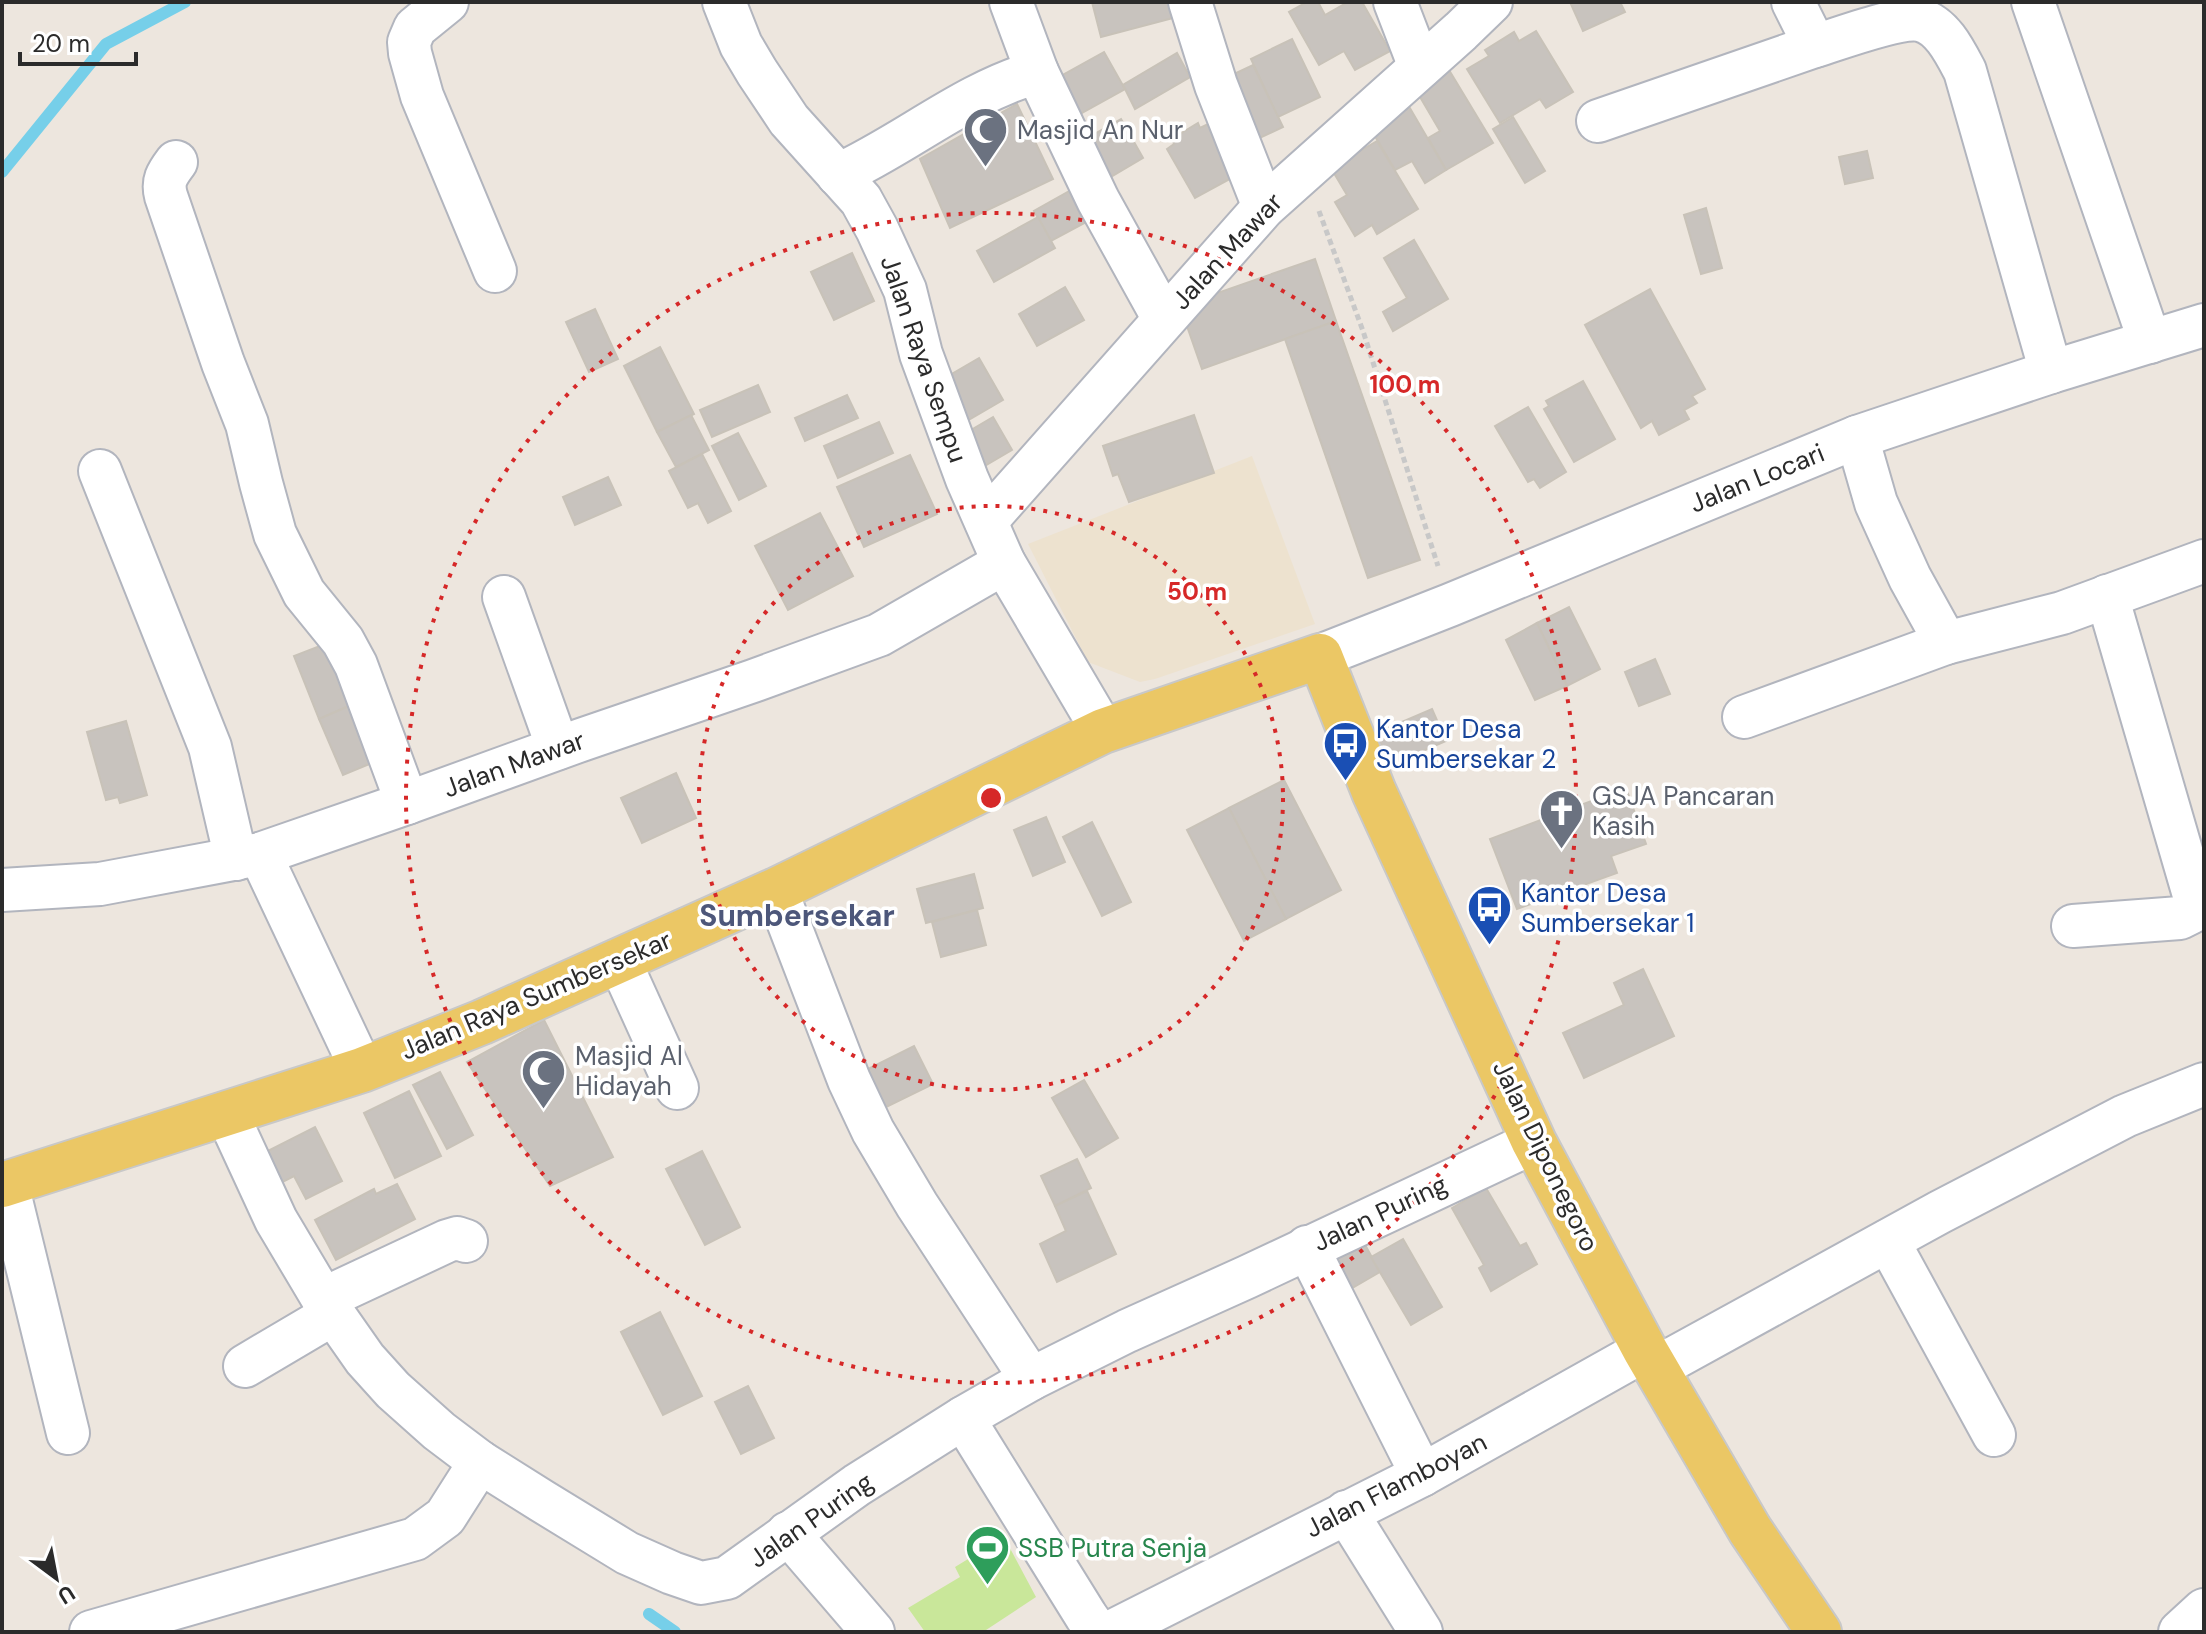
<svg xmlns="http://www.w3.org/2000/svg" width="2206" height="1634" font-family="'DM Sans',sans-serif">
	<rect width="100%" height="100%" fill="#ede6de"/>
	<path fill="#ede2cf" d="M 1252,456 L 1315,624 L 1155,679 L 1140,682 L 1088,662 L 1028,544 Z"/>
	<path fill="#c9e79a" d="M 1004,1537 L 1036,1597 L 983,1632 L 925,1632 L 908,1608 L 960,1577 L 955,1567 Z"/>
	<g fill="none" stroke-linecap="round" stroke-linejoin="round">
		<g stroke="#76cfe9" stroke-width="12">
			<path d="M 2,172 L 106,44 L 185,2"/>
			<path d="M 649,1614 L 675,1632"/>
		</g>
	</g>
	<g fill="#c8c3be" stroke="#c8c2b8" stroke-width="2">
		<path d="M 1092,2 L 1169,2 L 1173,18 L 1101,37 Z"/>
		<path d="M 1307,2 L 1318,2 L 1325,15 L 1348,2 L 1362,2 L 1390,51 L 1355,70 L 1344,51 L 1319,65 L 1289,12 Z"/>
		<path d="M 1570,2 L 1620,2 L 1625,12 L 1583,31 Z"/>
		<path d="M 1536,31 L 1573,92 L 1546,108 L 1540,99 L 1500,123 L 1467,69 L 1489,56 L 1485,50 L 1514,32 L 1519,41 Z"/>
		<path d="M 1292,39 L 1320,97 L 1278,117 L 1251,59 Z"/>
		<path d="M 1104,52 L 1125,89 L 1073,118 L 1052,81 Z"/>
		<path d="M 1177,53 L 1190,77 L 1135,109 L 1123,85 Z"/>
		<path d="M 1253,65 L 1283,127 L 1249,143 L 1219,81 Z"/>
		<path d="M 1449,70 L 1493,143 L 1446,170 L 1428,138 L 1440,131 L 1416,90 Z"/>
		<path d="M 1404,98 L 1446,170 L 1425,183 L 1412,161 L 1395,170 L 1366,121 Z"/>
		<path d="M 1017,104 L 1053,179 L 950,228 L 920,159 Z"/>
		<path d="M 1513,117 L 1545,171 L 1525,183 L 1493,129 Z"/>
		<path d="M 1121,119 L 1143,158 L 1097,185 L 1075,145 Z"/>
		<path d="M 1198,123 L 1200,128 L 1208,124 L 1237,175 L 1195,198 L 1167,149 L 1174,144 L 1172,139 Z"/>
		<path d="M 1377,141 L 1418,209 L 1377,234 L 1372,225 L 1355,236 L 1335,202 L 1347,195 L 1331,168 Z"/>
		<path d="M 1867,151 L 1873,178 L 1845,184 L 1839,157 Z"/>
		<path d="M 1071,190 L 1088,221 L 1051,241 L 1034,211 Z"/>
		<path d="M 1706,208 L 1722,268 L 1701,274 L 1684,215 Z"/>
		<path d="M 1038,217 L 1055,248 L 994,282 L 977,251 Z"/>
		<path d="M 1414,240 L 1448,299 L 1393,331 L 1383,312 L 1407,298 L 1384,258 Z"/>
		<path d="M 852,253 L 874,301 L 834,320 L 811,272 Z"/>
		<path d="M 1315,259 L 1336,321 L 1202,369 L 1180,306 Z"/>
		<path d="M 1065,287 L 1084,320 L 1037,346 L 1019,314 Z"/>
		<path d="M 1650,289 L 1705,389 L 1692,396 L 1697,403 L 1684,410 L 1689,419 L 1659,435 L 1652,421 L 1641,428 L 1585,325 Z"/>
		<path d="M 595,309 L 618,359 L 589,372 L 566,322 Z"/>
		<path d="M 1336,321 L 1420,560 L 1368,578 L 1285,339 Z"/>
		<path d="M 660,347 L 694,414 L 657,432 L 624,366 Z"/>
		<path d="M 979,358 L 1003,400 L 967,421 L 943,379 Z"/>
		<path d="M 1583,381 L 1615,439 L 1574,462 L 1544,409 L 1549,406 L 1546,401 Z"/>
		<path d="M 758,385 L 770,412 L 712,437 L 700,410 Z"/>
		<path d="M 847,395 L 858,418 L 805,441 L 795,418 Z"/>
		<path d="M 1528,407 L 1566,472 L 1540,488 L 1534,479 L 1528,482 L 1495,426 Z"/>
		<path d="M 691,415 L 709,450 L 676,467 L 657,432 Z"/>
		<path d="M 1194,415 L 1214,473 L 1129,502 L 1118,474 L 1113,476 L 1103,446 Z"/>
		<path d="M 993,417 L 1012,450 L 978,470 L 959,437 Z"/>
		<path d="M 879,422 L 893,453 L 838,478 L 824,446 Z"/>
		<path d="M 738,433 L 766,486 L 739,500 L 712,446 Z"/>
		<path d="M 702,454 L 731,511 L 708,523 L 698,503 L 688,508 L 669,471 Z"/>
		<path d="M 910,455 L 937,514 L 864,547 L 837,487 Z"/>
		<path d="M 608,477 L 621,505 L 575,525 L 563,497 Z"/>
		<path d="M 820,513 L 853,576 L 788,610 L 755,546 Z"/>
		<path d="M 1569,607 L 1600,669 L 1567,686 L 1537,623 Z"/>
		<path d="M 1537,623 L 1567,686 L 1535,700 L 1506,640 Z"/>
		<path d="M 325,644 L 349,706 L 319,719 L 294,656 Z"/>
		<path d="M 1655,659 L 1670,694 L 1639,706 L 1625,672 Z"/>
		<path d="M 349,706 L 372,763 L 343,775 L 319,719 Z"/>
		<path d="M 1432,709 L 1446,741 L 1390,765 L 1376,733 Z"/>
		<path d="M 126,721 L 147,795 L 120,803 L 118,797 L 106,800 L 87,732 Z"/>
		<path d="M 676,773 L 696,818 L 642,843 L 621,798 Z"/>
		<path d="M 1284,780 L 1341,890 L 1286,919 L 1229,808 Z"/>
		<path d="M 1626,788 L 1646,844 L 1611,856 L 1617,873 L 1517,909 L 1490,839 Z"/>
		<path d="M 1229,808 L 1286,919 L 1244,941 L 1187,830 Z"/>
		<path d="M 1046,817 L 1065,862 L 1033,876 L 1014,830 Z"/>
		<path d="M 1092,822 L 1131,902 L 1102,916 L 1063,837 Z"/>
		<path d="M 974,874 L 983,908 L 926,923 L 917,889 Z"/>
		<path d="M 977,910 L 986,945 L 941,957 L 932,922 Z"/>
		<path d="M 1643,969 L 1674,1036 L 1584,1078 L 1563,1033 L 1624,1005 L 1614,983 Z"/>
		<path d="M 544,1020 L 613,1157 L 550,1186 L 467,1062 Z"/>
		<path d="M 914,1046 L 933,1084 L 870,1115 L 852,1077 Z"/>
		<path d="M 440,1072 L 473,1135 L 447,1149 L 413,1085 Z"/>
		<path d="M 1084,1080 L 1118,1138 L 1086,1157 L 1052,1098 Z"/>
		<path d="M 409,1091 L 441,1156 L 395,1178 L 364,1113 Z"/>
		<path d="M 315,1127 L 342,1181 L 306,1199 L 294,1176 L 271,1188 L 256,1157 Z"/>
		<path d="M 702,1151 L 740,1227 L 705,1245 L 666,1169 Z"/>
		<path d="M 1077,1159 L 1091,1188 L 1055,1206 L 1041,1176 Z"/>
		<path d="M 397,1184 L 415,1219 L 336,1260 L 315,1220 L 374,1189 L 376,1194 Z"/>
		<path d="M 1486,1188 L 1520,1246 L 1526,1243 L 1537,1264 L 1491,1291 L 1479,1268 L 1484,1265 L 1452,1208 Z"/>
		<path d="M 1087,1191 L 1116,1254 L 1057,1282 L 1040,1244 L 1066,1231 L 1055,1206 Z"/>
		<path d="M 1358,1232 L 1380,1272 L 1349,1290 L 1326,1250 Z"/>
		<path d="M 1403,1239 L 1442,1307 L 1411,1325 L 1371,1257 Z"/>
		<path d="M 660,1312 L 702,1396 L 663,1415 L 621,1332 Z"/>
		<path d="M 748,1386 L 774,1438 L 741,1454 L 715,1402 Z"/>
	</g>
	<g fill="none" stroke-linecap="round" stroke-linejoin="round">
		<defs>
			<g id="minor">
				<path d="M 447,2 L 415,28 L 409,42 L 410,53 L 422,96 L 495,271"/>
				<path d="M 724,2 L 741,45 L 757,72 L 789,120 L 861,200 L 877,229 L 905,290 L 921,354 L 967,479 L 1004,563 L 1103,731"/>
				<path d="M 1011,2 L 1037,72"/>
				<path d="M 1190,2 L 1216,85 L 1264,207"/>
				<path d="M 1395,2 L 1420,67"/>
				<path d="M 1793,2 L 1815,46 C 1838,39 1899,16 1920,20 C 1942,25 1955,52 1965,71 L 2051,372"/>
				<path d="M 2033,2 L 2150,342"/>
				<path d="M 1598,121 L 1815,46"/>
				<path d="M 176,162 C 167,174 162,181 166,196 L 223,363 L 247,424 L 261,483 L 275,534 L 304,593 L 343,641 L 356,665 L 407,803"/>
				<path d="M 838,175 C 906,144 964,93 1037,72 L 1098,200 L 1164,319"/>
				<path d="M 1857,437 L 1876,503 L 1910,578 L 1946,643 L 2062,613 L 2204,561"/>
				<path d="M 100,471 L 210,747 L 236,859"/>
				<path d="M 986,521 L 1264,207 L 1461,31 L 1491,2"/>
				<path d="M 504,597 L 558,748"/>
				<path d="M 1320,656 L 1450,605 L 1857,437 L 2051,372 L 2204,325"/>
				<path d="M 1744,717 L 1946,643"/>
				<path d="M 260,854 L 362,1070"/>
				<path d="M 2,890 L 100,884 L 260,854 L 407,803 L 581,740 L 753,681 L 879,635 L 1004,563"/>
				<path d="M 776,890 L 849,1080 L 873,1131 L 917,1205 L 1031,1379"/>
				<path d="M 2073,926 L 2180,918 L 2190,913 L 2196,902 L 2107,596"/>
				<path d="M 619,960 L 677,1088"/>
				<path d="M 227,1114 L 276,1220 L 323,1299 L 365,1359 L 393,1390 L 439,1431 L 480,1462 L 542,1501 L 627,1553 L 672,1573 L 701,1583 L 727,1578 L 857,1485 L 963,1418 L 1031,1379 L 1127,1331 L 1247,1277 L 1534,1142"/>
				<path d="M 7,1184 L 68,1433"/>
				<path d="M 1888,1241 L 1994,1435"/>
				<path d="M 1307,1247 L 1422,1475"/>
				<path d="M 323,1299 L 447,1241 L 457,1238 L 466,1241"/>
				<path d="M 245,1366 L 333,1314"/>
				<path d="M 1656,1368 L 1940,1212 L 2125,1116 L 2204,1084"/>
				<path d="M 963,1418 L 1086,1616 L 1095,1629 L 1101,1632"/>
				<path d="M 1346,1512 L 1421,1632"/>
				<path d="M 788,1533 L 873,1632"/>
				<path d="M 91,1632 L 415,1539 L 445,1517 L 480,1462"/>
				<path d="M 1111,1632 L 1422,1475 L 1645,1350"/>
				<path d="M 2180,1632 L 2204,1610"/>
			</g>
			<path id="major" d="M 2,1185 L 362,1070 L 482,1022 L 776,890 L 1103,731 L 1320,656 L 1374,792 L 1534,1142 L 1645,1350 L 1750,1530 L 1819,1632"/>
		</defs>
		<use href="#minor" stroke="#b2b5be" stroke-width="46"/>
		<use href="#major" stroke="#c8c8c8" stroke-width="48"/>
		<path stroke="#c8c8c8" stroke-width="5" stroke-dasharray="6 4" stroke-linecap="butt" d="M 1319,211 L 1363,331 L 1438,566"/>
		<use href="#minor" stroke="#fff" stroke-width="42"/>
		<use href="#major" stroke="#ebc765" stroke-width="44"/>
	</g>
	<g fill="none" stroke="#d62828" stroke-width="4" stroke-dasharray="4 8">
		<circle cx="991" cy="798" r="292"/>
		<circle cx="991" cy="798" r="585"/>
	</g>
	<defs>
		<symbol id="mosque-pin" viewBox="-11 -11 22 30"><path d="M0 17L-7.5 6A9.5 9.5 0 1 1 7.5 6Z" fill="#6b7280" stroke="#fff"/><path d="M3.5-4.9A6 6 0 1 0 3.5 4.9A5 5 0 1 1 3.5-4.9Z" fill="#fff"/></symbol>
		<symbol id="bus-pin" viewBox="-11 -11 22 30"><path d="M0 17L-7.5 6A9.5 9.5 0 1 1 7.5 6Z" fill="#1a4fb4" stroke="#fff"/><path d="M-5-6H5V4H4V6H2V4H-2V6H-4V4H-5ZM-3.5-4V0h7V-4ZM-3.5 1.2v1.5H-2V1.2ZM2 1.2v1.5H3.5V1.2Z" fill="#fff"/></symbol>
		<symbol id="church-pin" viewBox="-11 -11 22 30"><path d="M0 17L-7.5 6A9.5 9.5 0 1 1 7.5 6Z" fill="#6b7280" stroke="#fff"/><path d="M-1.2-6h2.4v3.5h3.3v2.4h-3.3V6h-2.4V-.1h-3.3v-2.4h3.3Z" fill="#fff"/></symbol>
		<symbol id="stadium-pin" viewBox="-11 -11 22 30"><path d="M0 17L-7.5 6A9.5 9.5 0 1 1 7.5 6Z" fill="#2e9e5b" stroke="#fff"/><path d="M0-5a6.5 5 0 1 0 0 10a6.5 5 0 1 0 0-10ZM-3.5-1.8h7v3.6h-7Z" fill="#fff"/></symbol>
	</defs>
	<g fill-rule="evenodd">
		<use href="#mosque-pin" x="960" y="104" width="51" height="69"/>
		<use href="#bus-pin" x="1320" y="718" width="51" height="69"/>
		<use href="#church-pin" x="1536" y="786" width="51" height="69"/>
		<use href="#bus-pin" x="1464" y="882" width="51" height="69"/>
		<use href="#mosque-pin" x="518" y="1046" width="51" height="69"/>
		<use href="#stadium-pin" x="962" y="1522" width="51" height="69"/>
	</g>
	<g text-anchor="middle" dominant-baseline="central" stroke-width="7" stroke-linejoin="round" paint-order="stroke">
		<g font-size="26" fill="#5b616d" stroke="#fff" text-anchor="start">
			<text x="1017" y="130">Masjid An Nur</text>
			<text x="1592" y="796">GSJA Pancaran<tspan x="1592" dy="30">Kasih</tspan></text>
			<text x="575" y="1056">Masjid Al<tspan x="575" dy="30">Hidayah</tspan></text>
		</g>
		<g font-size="26" fill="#2b2b2b" stroke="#fff">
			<text transform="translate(1227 251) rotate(-47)">Jalan Mawar</text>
			<text transform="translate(924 359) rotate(71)">Jalan Raya Sempu</text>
			<text transform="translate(1757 478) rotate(-22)">Jalan Locari</text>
			<text transform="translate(514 764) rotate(-20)">Jalan Mawar</text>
			<text transform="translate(536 995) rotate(-23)">Jalan Raya Sumbersekar</text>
			<text transform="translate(1546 1156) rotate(64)">Jalan Diponegoro</text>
			<text transform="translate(1380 1213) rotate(-25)">Jalan Puring</text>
			<text transform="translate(1396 1485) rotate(-27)">Jalan Flamboyan</text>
			<text transform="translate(811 1520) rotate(-35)">Jalan Puring</text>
		</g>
		<g font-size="26" fill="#164399" stroke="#fff" text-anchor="start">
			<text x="1376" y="729">Kantor Desa<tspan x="1376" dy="30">Sumbersekar 2</tspan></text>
			<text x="1521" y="893">Kantor Desa<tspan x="1521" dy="30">Sumbersekar 1</tspan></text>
		</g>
		<g font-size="26" fill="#27864d" stroke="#fff" text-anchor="start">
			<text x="1018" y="1548">SSB Putra Senja</text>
		</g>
		<g font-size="30" font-weight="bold" fill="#4d577a" stroke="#fff">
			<text x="797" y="915">Sumbersekar</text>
		</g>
	</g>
	<circle cx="991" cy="798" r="12" fill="#d62828" stroke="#fff" stroke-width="4"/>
	<g font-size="24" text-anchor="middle" font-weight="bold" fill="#d62828" stroke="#fff" stroke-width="7" stroke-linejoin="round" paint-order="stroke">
		<text x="1405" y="393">100 m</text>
		<text x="1197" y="600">50 m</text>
	</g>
	<rect width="2206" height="1634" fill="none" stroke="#2b2b2b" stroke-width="8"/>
	<g transform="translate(56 1578) rotate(148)" stroke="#ffffff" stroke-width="6" paint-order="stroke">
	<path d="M0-6L14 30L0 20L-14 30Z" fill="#2b2b2b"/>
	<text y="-12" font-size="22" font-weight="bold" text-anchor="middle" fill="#2b2b2b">U</text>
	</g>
	<path d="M20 52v12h116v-12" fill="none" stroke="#2b2b2b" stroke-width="4"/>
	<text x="32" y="52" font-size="24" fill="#2b2b2b" stroke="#ffffff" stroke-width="6" paint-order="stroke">20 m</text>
</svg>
